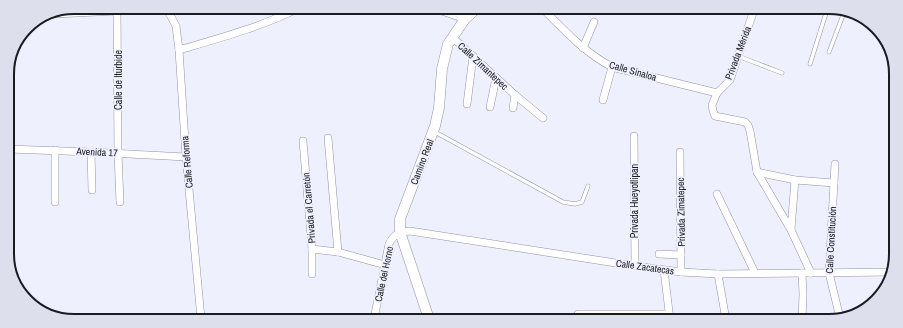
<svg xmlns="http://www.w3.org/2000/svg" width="903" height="328" font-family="'Archivo Narrow',sans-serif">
	<rect width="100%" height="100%" fill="#eff0fd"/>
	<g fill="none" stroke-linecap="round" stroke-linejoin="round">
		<defs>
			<g id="lane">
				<path d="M 829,52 L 845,10"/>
				<path d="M 738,56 L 782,73"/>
				<path d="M 810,64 L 827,10"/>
				<path d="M 435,132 L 563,202 L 575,204 L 582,202 L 588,186"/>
			</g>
			<g id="street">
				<path d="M 117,7 L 118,153 L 120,202"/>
				<path d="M 166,7 L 176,26 L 179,50 L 186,157 L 201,318"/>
				<path d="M 436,9 L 465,19"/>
				<path d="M 543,9 C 565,31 584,52 612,67 L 717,93"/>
				<path d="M 754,10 L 730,80 L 717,93 L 712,105 L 713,111 L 715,116 L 745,122 L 748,125 L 750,131 L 757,172 L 791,230 L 811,273"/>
				<path d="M 55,14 L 117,11 L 168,11"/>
				<path d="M 452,37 L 515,95 L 543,118"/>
				<path d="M 583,48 L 594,22"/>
				<path d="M 179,50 C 220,38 261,27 299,8"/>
				<path d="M 603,100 L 612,67"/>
				<path d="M 467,104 L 473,56"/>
				<path d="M 490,107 L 496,78"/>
				<path d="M 513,108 L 515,95"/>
				<path d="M 634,136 L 635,266"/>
				<path d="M 328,138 L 338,252"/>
				<path d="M 303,141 L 312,249 L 312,274"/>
				<path d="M 8,149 L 91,152 L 186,157"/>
				<path d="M 91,152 L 92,190"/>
				<path d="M 680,152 L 681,272"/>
				<path d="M 835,164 L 829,273 L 840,318"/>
				<path d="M 757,172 L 795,180 L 834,183"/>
				<path d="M 717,194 L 755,273"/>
				<path d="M 55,202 L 55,150"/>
				<path d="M 791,229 L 795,180"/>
				<path d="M 312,249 L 338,252 L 385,265"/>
				<path d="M 659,254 L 681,255"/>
				<path d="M 664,270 L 670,320"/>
				<path d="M 802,273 L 803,294 L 802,321"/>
				<path d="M 718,274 L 726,320"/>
				<path d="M 578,314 L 669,314"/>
				<path d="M 374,319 L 389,244 C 394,234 399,232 410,231 L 635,266 L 681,272 L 718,274 L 893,272"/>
			</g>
			<path id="secondary" d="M 429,319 L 400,232 L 400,219 L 435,126 L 439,108 L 442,69 L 448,44 L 465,19 L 476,9"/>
		</defs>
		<use href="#lane" stroke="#9193a7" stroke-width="4.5"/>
		<use href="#street" stroke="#9193a7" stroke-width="8"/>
		<use href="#secondary" stroke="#9193a7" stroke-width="11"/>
		<use href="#lane" stroke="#fff" stroke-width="3.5"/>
		<use href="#street" stroke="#fff" stroke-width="7"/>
		<use href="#secondary" stroke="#fff" stroke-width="10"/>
	</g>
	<g text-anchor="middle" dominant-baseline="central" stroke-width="3.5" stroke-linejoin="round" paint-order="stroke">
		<g font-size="10" fill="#1b1b23" stroke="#eff0fd">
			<text transform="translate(738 53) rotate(-69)">Privada Mérida</text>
			<text transform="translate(483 66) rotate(43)">Calle Zimantepec</text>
			<text transform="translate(633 71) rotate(16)">Calle Sinaloa</text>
			<text transform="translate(118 80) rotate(-90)">Calle de Iturbide</text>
			<text transform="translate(97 152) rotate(3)">Avenida 17</text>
			<text transform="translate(187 162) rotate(-95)">Calle Reforma</text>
			<text transform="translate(422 162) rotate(-69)">Camino Real</text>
			<text transform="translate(634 201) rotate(-90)">Privada Hueyotlipan</text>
			<text transform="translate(309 208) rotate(-95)">Privada el Carretón</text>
			<text transform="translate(681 212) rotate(-91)">Privada Zimatepec</text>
			<text transform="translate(831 240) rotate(-87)">Calle Constitución</text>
			<text transform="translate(645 267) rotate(8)">Calle Zacatecas</text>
			<text transform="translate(384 274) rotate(-78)">Calle del Horno</text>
		</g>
	</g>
	<path d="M0 0H903V328H0ZM74 14H829A60 60 0 0 1 889 74V254A60 60 0 0 1 829 314H74A60 60 0 0 1 14 254V74A60 60 0 0 1 74 14Z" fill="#dedfec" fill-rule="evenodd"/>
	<path fill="none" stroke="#1b1b23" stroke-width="2" d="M74 14H829A60 60 0 0 1 889 74V254A60 60 0 0 1 829 314H74A60 60 0 0 1 14 254V74A60 60 0 0 1 74 14Z"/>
</svg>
